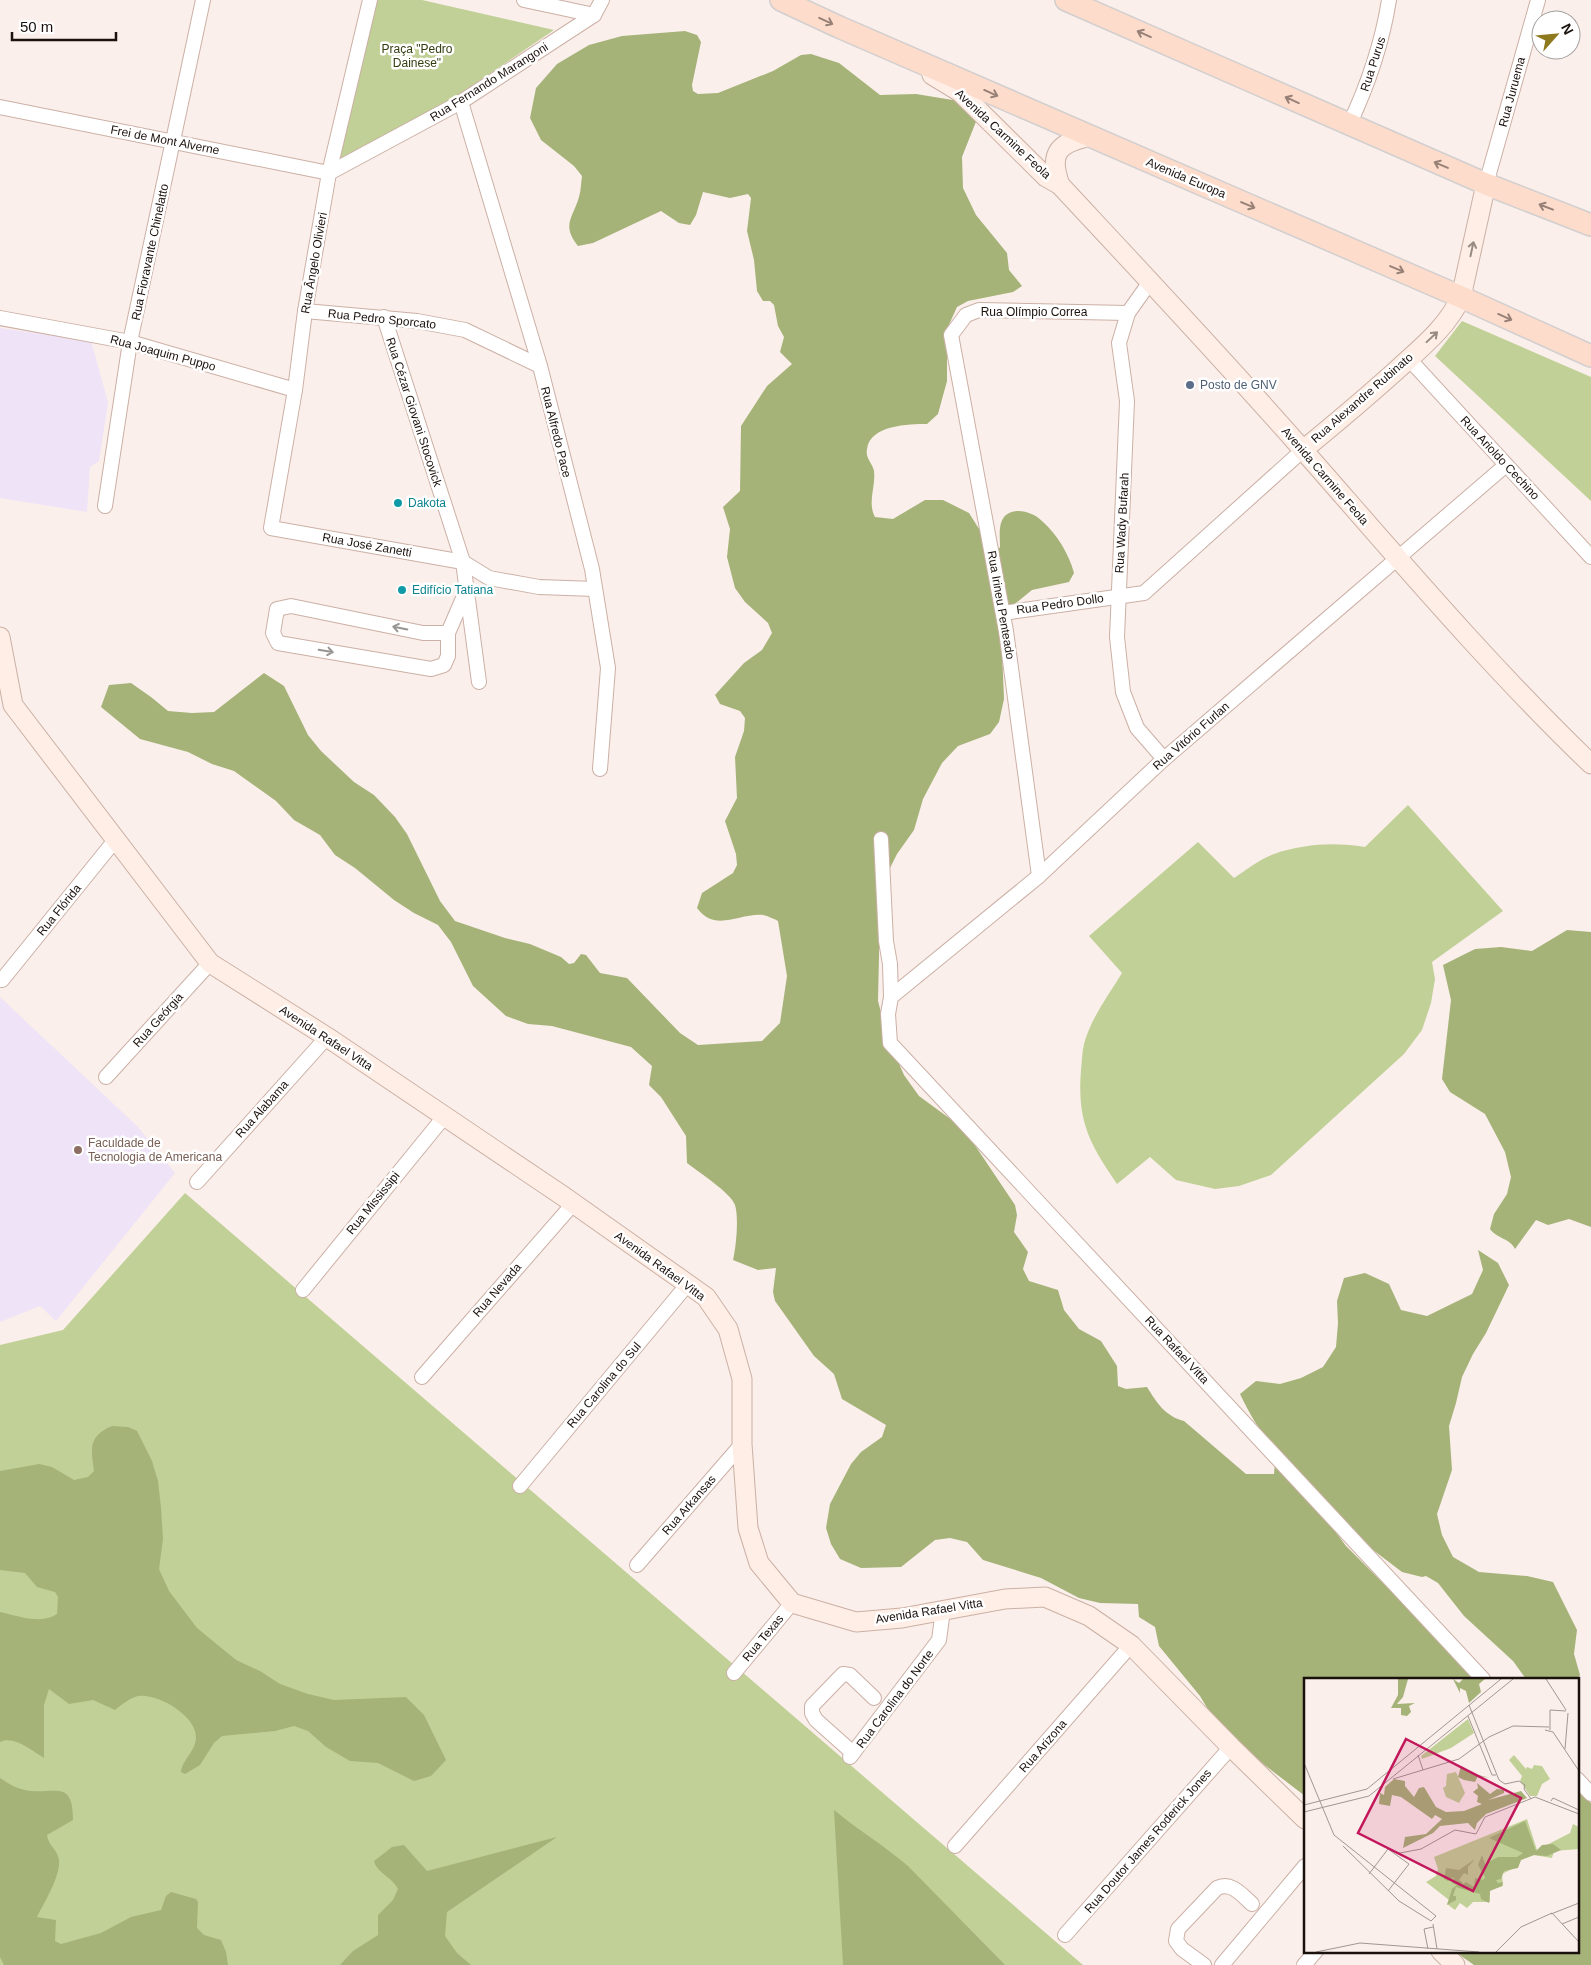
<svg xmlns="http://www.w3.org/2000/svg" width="1591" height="1965" font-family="Arial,sans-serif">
	<rect width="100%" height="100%" fill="#fbefeb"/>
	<g fill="#efe3f7">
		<path d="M 0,328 L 91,341 L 108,402 L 99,461 L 90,467 L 87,512 L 0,498 Z"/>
		<path d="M 0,997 L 138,1127 L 175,1173 L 56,1321 L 40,1306 L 0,1322 Z"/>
	</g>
	<g fill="#c1d096">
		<path d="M 373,0 L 422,0 L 554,30 L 398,136 L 337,163 Z"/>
		<path d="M 1462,321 L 1591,377 L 1591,501 L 1435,356 Z"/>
		<path d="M 1408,805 L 1503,911 L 1432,962 L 1435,979 L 1431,1003 L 1422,1030 L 1404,1054 L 1271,1175 L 1239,1186 L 1215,1189 L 1176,1180 L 1150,1157 L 1117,1184 C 1089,1143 1077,1121 1081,1070 C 1082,1062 1082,1052 1084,1044 C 1091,1018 1108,996 1122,973 L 1089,936 L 1198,842 L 1234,878 C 1246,870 1260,859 1274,854 C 1303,844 1335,842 1365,847 Z"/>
		<path d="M 185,1193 L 1083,1965 L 0,1965 L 0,1345 L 63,1330 Z"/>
	</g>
	<g fill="#a5b378">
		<path d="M 685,31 L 697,35 L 701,42 L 692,85 L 693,91 L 698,94 L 718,93 L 773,71 L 801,55 L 811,54 L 839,63 L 880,95 L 916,94 L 971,103 L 977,119 L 962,157 L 963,188 L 976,215 L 1007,253 L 1009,270 L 1022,286 L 1013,292 L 968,301 L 957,307 L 947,329 L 947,381 L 938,414 L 927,424 C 909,424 870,425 867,449 C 865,458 873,464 874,471 C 876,487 867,502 875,517 L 893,519 L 925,500 L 943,500 L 969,513 L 986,540 L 997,551 L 1000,547 C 1000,538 998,525 1004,517 C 1014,506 1033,512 1042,521 C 1057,534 1069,554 1074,573 L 1069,582 L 1032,590 L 1011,607 L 1002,651 L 1004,699 L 999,722 L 990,734 L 958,746 L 942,763 L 923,799 L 914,830 L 897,854 L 887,874 L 880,911 L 878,1001 L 888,1039 L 904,1075 L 919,1096 L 964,1129 L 1015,1205 L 1017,1215 L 1014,1232 L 1028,1252 L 1023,1269 L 1029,1281 L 1058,1290 L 1064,1310 L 1079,1329 L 1101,1341 L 1117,1366 L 1118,1386 L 1126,1389 L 1147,1387 C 1157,1403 1165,1416 1184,1421 L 1246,1474 L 1274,1474 L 1276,1449 C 1260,1432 1250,1415 1240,1394 L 1256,1381 L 1280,1384 L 1301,1378 L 1323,1367 L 1336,1347 L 1338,1323 L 1337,1301 L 1344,1278 L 1365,1273 L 1389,1284 L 1401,1310 L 1427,1316 L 1472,1294 L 1483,1270 L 1478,1250 L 1498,1263 L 1509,1285 L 1486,1333 L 1473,1354 L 1462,1377 L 1456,1403 L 1449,1426 L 1452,1470 L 1437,1514 L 1442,1535 L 1453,1557 L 1479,1572 L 1527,1576 L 1553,1582 L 1577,1630 L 1574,1654 L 1580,1675 L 1577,1679 L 1526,1679 L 1513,1661 L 1464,1616 L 1438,1583 L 1426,1576 L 1422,1577 L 1402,1572 L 1318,1508 L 1346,1546 L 1422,1622 L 1473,1679 L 1305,1679 L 1305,1796 L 1258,1760 L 1212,1716 L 1200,1696 L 1159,1646 L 1155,1627 L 1139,1617 L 1138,1604 L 1100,1603 L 1079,1598 L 1041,1578 L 983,1560 L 967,1542 L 950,1538 L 935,1540 L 901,1567 L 861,1568 L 840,1559 L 831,1544 L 826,1528 L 830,1504 L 851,1464 L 861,1452 L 882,1437 L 886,1425 L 842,1399 L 834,1374 L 814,1356 L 775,1301 L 773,1292 L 776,1268 L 758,1270 L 733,1260 C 736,1247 739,1218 735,1205 C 730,1192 698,1172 687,1163 L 686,1136 L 661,1097 L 649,1085 L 652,1066 L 631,1047 L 552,1026 L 528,1024 L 506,1016 L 473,986 L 451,942 L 438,925 L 414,913 L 394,900 L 355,868 L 335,855 L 320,835 L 294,820 L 276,801 L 234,771 L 212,764 L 188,752 L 140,739 L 101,707 L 109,685 L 131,683 L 151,697 L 168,711 L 192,713 L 214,712 L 264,673 L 284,686 L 308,735 L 321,751 L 354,782 L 374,795 L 395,817 L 407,834 L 440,901 L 455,921 L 505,938 L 530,944 L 561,957 L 569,964 L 574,963 L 581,954 L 586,955 L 600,973 L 627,978 L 680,1033 L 698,1045 L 762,1041 L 780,1023 L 787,976 L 778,921 C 774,919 768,916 763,915 C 739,913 715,933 697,908 L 702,893 L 733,873 L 737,865 L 736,854 L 725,821 L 737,798 L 735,757 L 744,731 L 745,718 L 740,711 L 720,704 L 715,695 L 744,663 L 762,650 L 772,633 L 768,623 L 745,602 L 735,588 L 727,557 L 730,529 L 723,507 L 740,491 L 741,426 L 767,386 L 792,364 L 780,352 L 784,337 L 778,326 L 774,305 L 770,301 L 763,301 L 757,291 L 754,260 L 747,231 L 751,198 L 748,194 L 730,198 L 703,192 L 696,215 L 690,225 L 679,223 L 661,211 L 593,243 L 578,246 C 561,225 573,218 579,197 C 581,190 581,183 582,176 L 574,166 L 541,140 L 530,118 L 536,88 L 557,64 L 589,45 L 622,36 Z"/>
		<path d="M 1567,930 L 1591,932 L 1591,1227 L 1569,1219 L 1548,1225 L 1536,1220 L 1515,1249 C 1510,1238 1497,1239 1490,1229 L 1494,1214 L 1507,1194 L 1511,1177 L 1505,1152 L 1485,1114 L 1450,1092 L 1442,1079 L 1451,1000 L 1443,965 L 1475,949 L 1501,947 L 1532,951 Z"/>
		<path d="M 112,1426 L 128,1427 L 137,1431 L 152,1461 L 158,1481 L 161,1508 L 163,1539 L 159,1569 L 169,1591 L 197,1628 L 236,1660 L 260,1671 L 280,1684 L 308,1694 L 334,1700 L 406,1697 L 424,1715 L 446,1760 L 431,1776 L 414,1781 L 378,1763 L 350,1761 L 326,1747 L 308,1731 L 294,1726 L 275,1731 L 222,1736 L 214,1743 L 200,1765 L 185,1774 L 181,1772 C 182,1760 196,1751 196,1737 C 196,1715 157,1693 138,1696 C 130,1698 121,1705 115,1710 L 93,1700 L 69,1704 L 49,1689 L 44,1705 L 44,1758 C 32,1751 14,1735 0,1742 L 0,1612 C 19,1616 40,1625 57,1614 L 58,1597 L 55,1592 L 37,1587 L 25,1573 L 0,1570 L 0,1471 L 39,1464 L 52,1467 L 74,1480 L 88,1477 L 94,1471 C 91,1449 88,1436 112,1426 Z"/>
		<path d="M 0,1778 C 8,1783 15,1788 25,1790 C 53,1796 73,1777 73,1820 L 47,1835 C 48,1844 55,1848 58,1856 C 64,1871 44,1903 37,1917 L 56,1920 L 55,1941 L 61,1944 L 101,1933 L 131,1917 L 161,1910 L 166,1896 L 171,1892 L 196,1899 L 198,1902 L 197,1928 L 204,1935 L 221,1940 L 226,1952 L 228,1965 L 4,1965 L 0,1957 Z"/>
		<path d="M 1577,1789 L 1591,1803 L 1591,1965 L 1474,1965 L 1454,1951 L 1577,1951 Z"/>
		<path d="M 834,1810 C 858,1830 885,1846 908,1866 L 1005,1965 L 843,1965 Z"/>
		<path d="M 557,1837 L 447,1912 L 445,1936 L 457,1953 L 471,1965 L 340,1965 L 353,1951 L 378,1935 L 378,1915 L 393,1900 L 398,1889 C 392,1877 377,1873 374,1861 L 392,1847 L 404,1845 L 427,1871 Z"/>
	</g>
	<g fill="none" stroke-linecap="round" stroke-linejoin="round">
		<defs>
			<g id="minor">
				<path d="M 370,0 L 329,173 L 305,311 L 295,390 L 271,528 L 463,562 L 489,578 L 539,587 L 595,589"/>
				<path d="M 524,0 L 594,15"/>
				<path d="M 461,102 L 540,366 L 592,569 L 608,668 L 600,769"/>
				<path d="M 0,107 L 329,173 L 461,102 L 594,15 L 602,0"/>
				<path d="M 1349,125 C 1368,85 1382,44 1389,0"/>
				<path d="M 1486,184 L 1538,0"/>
				<path d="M 1150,282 L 1128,313 L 1119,343 L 1127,401 L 1117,637 L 1123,692 L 1137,728 L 1164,759"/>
				<path d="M 305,311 L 417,321 L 465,330 L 540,366"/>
				<path d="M 384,317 L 463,562 L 479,682"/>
				<path d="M 0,318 L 130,342 L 295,390"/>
				<path d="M 1409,359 L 1591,557"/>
				<path d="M 105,506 L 130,342 L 203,0"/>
				<path d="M 1003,613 L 1144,593 L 1303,450"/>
				<path d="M 448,633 L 423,633 L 291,606 L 277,609 L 273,633 L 278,643 L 431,669 L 444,665 L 448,656 L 448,633 L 467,589"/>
				<path d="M 881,839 L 886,941 L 890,964 L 891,997"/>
				<path d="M 1039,876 L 1006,631 L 951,335 L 966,315 L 979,310 L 1128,313"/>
				<path d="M 2,980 L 116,839"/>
				<path d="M 106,1077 L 210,963"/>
				<path d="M 197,1182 L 327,1037"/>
				<path d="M 303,1290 L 444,1117"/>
				<path d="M 422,1377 L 573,1204"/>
				<path d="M 520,1486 L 687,1285"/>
				<path d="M 637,1565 L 742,1444"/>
				<path d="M 734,1673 L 792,1603"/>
				<path d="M 1483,1679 L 890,1043 L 888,1014 L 891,997 L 1039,876 L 1164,759 L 1506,465"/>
				<path d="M 853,1753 L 816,1720 L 812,1713 L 812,1706 L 843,1674 L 850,1675 L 874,1698"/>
				<path d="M 850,1757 L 939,1640 L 943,1610"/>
				<path d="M 1577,1779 L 1591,1794"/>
				<path d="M 955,1846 L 1131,1645"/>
				<path d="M 1065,1935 L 1231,1747"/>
				<path d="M 1204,1965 L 1182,1949 L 1176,1941 L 1178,1929 L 1217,1888 C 1231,1881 1242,1895 1252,1904"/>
				<path d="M 1222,1965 L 1305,1866"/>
				<path d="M 1304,1965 L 1316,1951"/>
			</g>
			<g id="secondary">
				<path d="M 932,75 L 960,92 L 1046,177 L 1060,185 C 1142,273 1224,360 1303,450 C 1397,557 1489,666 1591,764"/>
				<path d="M 1060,185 C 1048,152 1059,143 1091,136"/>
				<path d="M 1303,450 C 1336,423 1368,396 1399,368 C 1422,347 1448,326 1461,297 L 1486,184"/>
				<path d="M 0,637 L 13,705 L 210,963 L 327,1037 L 563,1196 L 706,1297 L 728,1329 L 742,1379 L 742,1444 L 748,1528 L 759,1563 L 792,1603 L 856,1622 L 902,1618 L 1005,1599 L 1045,1597 L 1089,1616 L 1131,1645 L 1231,1747 L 1305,1819"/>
				<path d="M 1441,1951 L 1455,1965"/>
			</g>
			<g id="primary">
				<path d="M 781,0 L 839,27 L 1461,297 L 1591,356"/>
				<path d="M 1066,0 L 1486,184 L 1591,225"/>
			</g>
		</defs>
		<use href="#minor" stroke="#cbb0a5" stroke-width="16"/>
		<use href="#secondary" stroke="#cbb0a5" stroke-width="21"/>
		<use href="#primary" stroke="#d1cfcf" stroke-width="24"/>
		<use href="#minor" stroke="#fff" stroke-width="14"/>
		<use href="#secondary" stroke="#feeee5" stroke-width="19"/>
		<use href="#primary" stroke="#fddccb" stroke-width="21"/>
	</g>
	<defs><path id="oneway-shaft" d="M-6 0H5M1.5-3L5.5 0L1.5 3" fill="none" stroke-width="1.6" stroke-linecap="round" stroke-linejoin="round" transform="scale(1.25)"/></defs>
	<g stroke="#978176">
		<use href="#oneway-shaft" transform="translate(826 21) rotate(25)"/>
		<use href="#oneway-shaft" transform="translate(1144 34) rotate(-156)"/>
		<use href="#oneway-shaft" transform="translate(991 93) rotate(24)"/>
		<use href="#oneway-shaft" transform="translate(1292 100) rotate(-156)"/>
		<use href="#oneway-shaft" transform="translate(1441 165) rotate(-157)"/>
		<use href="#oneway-shaft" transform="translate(1248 205) rotate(23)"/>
		<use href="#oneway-shaft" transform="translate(1546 207) rotate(-159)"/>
		<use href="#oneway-shaft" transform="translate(1397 269) rotate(23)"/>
		<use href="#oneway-shaft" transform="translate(1505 317) rotate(24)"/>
	</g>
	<g stroke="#978b84">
		<use href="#oneway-shaft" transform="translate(1472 249) rotate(-78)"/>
		<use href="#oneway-shaft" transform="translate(1432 337) rotate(-43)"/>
	</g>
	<g stroke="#989492">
		<use href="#oneway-shaft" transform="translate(400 628) rotate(-169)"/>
		<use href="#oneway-shaft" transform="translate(326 651) rotate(10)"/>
	</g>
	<circle fill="#5c6f8a" stroke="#fff" stroke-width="2" cx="1190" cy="385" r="5"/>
	<g fill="#0f9aa8" stroke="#fff" stroke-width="2">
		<circle cx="398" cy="503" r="5"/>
		<circle cx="402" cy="590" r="5"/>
	</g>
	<circle fill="#8d6e63" stroke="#fff" stroke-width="2" cx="78" cy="1150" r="5"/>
	<g text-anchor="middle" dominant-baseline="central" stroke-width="5" stroke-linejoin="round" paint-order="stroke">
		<g font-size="12" fill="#343d0f" stroke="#fff">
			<text x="417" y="49">Praça "Pedro<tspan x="417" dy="14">Dainese"</tspan></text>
		</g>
		<g font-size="12" fill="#1a110d" stroke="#fff">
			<text transform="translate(1373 64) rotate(-72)">Rua Purus</text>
			<text transform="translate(489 82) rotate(-32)">Rua Fernando Marangoni</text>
			<text transform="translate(1512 92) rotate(-75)">Rua Juruema</text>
			<text transform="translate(1003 134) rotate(43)">Avenida Carmine Feola</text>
			<text transform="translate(165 140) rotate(11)">Frei de Mont Alverne</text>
			<text transform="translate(1186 178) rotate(23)">Avenida Europa</text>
			<text transform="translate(150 252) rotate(-78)">Rua Fioravante Chinelatto</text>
			<text transform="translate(314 263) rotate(-80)">Rua Ângelo Olivieri</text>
			<text x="1034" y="312">Rua Olímpio Correa</text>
			<text transform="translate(382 319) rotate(6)">Rua Pedro Sporcato</text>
			<text transform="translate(163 353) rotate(15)">Rua Joaquim Puppo</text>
			<text transform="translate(1362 398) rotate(-41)">Rua Alexandre Rubinato</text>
			<text transform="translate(414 412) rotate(72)">Rua Cézar Giovani Stocovick</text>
			<text transform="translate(556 432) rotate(76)">Rua Alfredo Pace</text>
			<text transform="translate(1500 458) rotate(47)">Rua Arioldo Cechino</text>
			<text transform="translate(1325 476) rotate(49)">Avenida Carmine Feola</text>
			<text transform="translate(1122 523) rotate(-87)">Rua Wady Bufarah</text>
			<text transform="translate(367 545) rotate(10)">Rua José Zanetti</text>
			<text transform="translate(1060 604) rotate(-8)">Rua Pedro Dollo</text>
			<text transform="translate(1001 605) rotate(80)">Rua Irineu Penteado</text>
			<text transform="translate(1191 736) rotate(-41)">Rua Vitório Furlan</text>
			<text transform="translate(59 910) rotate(-51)">Rua Flórida</text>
			<text transform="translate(158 1020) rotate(-48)">Rua Geórgia</text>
			<text transform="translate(326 1038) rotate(33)">Avenida Rafael Vitta</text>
			<text transform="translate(262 1109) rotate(-48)">Rua Alabama</text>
			<text transform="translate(373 1203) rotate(-51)">Rua Mississipi</text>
			<text transform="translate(660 1266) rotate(36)">Avenida Rafael Vitta</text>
			<text transform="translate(497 1290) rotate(-49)">Rua Nevada</text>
			<text transform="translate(1177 1350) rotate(47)">Rua Rafael Vitta</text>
			<text transform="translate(604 1385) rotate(-50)">Rua Carolina do Sul</text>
			<text transform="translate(689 1505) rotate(-49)">Rua Arkansas</text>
			<text transform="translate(929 1611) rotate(-9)">Avenida Rafael Vitta</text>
			<text transform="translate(763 1638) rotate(-50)">Rua Texas</text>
			<text transform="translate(895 1699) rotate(-53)">Rua Carolina do Norte</text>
			<text transform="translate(1043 1746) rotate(-49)">Rua Arizona</text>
			<text transform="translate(1148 1841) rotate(-49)">Rua Doutor James Roderick Jones</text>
		</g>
		<g font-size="12" fill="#4e5e75" stroke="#fff" text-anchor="start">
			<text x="1200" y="385">Posto de GNV</text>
		</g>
		<g font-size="12" fill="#0d838f" stroke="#fff" text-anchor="start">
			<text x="408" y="503">Dakota</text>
			<text x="412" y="590">Edifício Tatiana</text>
		</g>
		<g font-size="12" fill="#785e54" stroke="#fff" text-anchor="start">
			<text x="88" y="1143">Faculdade de<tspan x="88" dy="14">Tecnologia de Americana</tspan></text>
		</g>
	</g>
	<g transform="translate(1304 1678)">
		<rect width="275" height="275" fill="#fbefeb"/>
		<path d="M 164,41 L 170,55 L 147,70 L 118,81 L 117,78 ZM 210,77 L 222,91 L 223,89 L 228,91 L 230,87 L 238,88 L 246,101 L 238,106 L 233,118 L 226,118 L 216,103 L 218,98 L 205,82 ZM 152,94 L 161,115 L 155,125 L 142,119 L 139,110 L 142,108 L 143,96 ZM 223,141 L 233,172 L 266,155 L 269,146 L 275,149 L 275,171 L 250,173 L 248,180 L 230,177 L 217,182 L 214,188 L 198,196 L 199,208 L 186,212 L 186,224 L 169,224 L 163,230 L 156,225 L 151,232 L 143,226 L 145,222 L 122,204 L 132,198 L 134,191 L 130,179 Z" fill="#c1d096"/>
		<path d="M 94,1 L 104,1 L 99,19 L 93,26 L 111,25 L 105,28 L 107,34 L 103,38 L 97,37 L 97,30 L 87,30 L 94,17 ZM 149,1 L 155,5 L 159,1 L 181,1 L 175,6 L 177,14 L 165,25 L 162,13 L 156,10 L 156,15 ZM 157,88 L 170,96 L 187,100 L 174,98 L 171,104 L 160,102 L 154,99 ZM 90,101 L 101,103 L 101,108 L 110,119 L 115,110 L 120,109 L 132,129 L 142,134 L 160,133 L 178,126 L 173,124 L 174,118 L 169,114 L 174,110 L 173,105 L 186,116 L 193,111 L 200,112 L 200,115 L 184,122 L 217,113 L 223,120 L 182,136 L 173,145 L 171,152 L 164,145 L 136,148 L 129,155 L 99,170 L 101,159 L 122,156 L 138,141 L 131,137 L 128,141 L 97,119 L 88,117 L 86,128 L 75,126 L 76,115 L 80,117 L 81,109 ZM 221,143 L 232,173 L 238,167 L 249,166 L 257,172 L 243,178 L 230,177 L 217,182 L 214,190 L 200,193 L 197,201 L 192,202 L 194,205 L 199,204 L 198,208 L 186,213 L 185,225 L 177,221 L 176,216 L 152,209 L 149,218 L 152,218 L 152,222 L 143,227 L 148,211 L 153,207 L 148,205 L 150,199 L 144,203 L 140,201 L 142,190 L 155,192 L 171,181 L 164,189 L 164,197 L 160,195 L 155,202 L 159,205 L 157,208 L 162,204 L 170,209 L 171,200 L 179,202 L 181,199 L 174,187 L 178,177 L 181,186 L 194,179 L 213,179 L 219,175 L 185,160 Z" fill="#a5b378"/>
		<path fill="none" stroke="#a19692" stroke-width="1" d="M 242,1 L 262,32M 165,27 L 195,102 L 201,106 L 215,103 L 221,107 L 220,111 L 227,121M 164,38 L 188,97 L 192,97M 241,52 L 249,54 L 275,93M 246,52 L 246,32 L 262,33M 261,71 L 264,35M 114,77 L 119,92M 0,85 L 30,157 L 132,238 L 127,243M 89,101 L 155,81 L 185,59 L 209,48 L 245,49M 247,123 L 249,120 L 275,132M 0,127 L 63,111 L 197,1M 0,134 L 65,118 L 209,1M 39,168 L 95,223 L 127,243M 88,173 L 96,175 L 117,171 L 151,152 L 172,156 L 181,139 L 231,119 L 275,136M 65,196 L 84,171 L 105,186 L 84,213M 247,236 L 275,225M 129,246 L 133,271M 258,246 L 275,239M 124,271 L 120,251 L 129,249M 12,274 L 56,265 L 175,274M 192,274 L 217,249 L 248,235 L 275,264"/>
		<path fill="#c2185b" fill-opacity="0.15" stroke="#c2185b" stroke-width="2.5" d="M 102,61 L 217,120 L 169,213 L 54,155 Z"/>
		<rect width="275" height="275" fill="none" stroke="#1a110d" stroke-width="2.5"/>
	</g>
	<g transform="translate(1556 35) rotate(63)"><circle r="24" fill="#ffffff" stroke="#a3a09e"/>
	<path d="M0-4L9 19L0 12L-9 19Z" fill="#8f791e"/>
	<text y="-8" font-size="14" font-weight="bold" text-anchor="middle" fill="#1a110d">N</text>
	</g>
	<path d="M12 32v8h104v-8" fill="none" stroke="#1a110d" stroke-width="2.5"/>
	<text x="20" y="32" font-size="15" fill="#1a110d" stroke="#ffffff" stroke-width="4" paint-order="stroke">50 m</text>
</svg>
